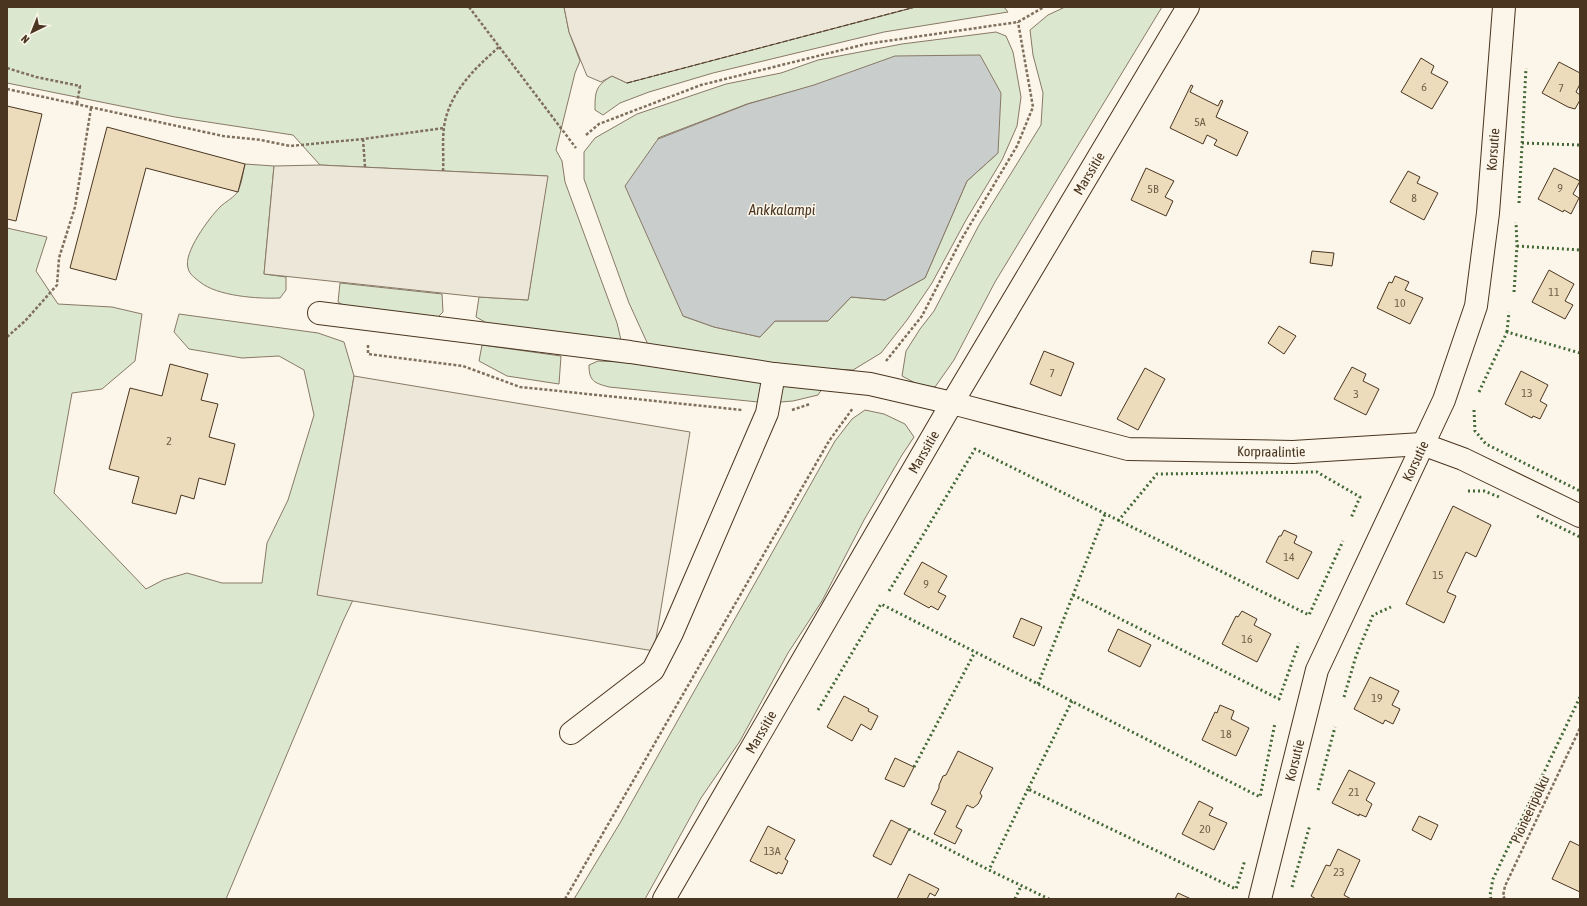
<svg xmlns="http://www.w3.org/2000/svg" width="1587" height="906" font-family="'Asap Condensed',sans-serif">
	<rect width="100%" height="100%" fill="#fbf6e9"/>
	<g fill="#dce7d0" stroke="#887966" fill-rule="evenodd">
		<path d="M 7,7 L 564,7 L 569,32 L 580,61 L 575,73 L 556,150 L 562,161 L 565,182 L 617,323 L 621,340 L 492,326 L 476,317 L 479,297 L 528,300 L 547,176 L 320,165 L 293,135 L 175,117 L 7,83 Z"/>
		<path d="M 916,7 L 1004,7 L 1008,12 L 884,32 L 713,73 L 649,92 L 620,103 L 603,115 L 595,110 C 595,92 595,86 612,76 L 627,83 Z"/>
		<path d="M 1065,7 L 1162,7 L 995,282 L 954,360 L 935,387 L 919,385 L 902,376 L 906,351 L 920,329 L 934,311 L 979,225 L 1041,125 L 1043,93 L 1033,55 L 1030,30 L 1048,15 Z"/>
		<path d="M 996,32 L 1006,36 L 1013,52 L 1021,97 L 1017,126 L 1002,160 L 966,220 L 932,283 L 907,320 L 881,353 L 853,370 L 771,366 L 650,349 L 629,303 L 584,179 L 584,152 L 595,138 L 637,114 L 726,84 L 781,73 L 818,60 L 902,44 ZM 816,85 L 998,153 L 967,181 L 925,278 L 885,300 L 851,297 L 828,321 L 775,321 L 760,337 L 714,327 L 683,316 L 658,138 L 747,104 Z"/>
		<path d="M 245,164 L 274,166 L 264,274 L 286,277 L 286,290 L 280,298 C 257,299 217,296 200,282 C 195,278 189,274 188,268 C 183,253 209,218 220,207 C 225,202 235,197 238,191 C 242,183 243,172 245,164 Z"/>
		<path d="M 7,228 L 47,237 L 36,271 L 58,304 L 112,307 L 142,314 L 135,361 L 102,389 L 72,393 L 54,493 L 146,589 L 163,580 L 187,573 L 222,583 L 262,583 L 267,543 L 288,500 L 314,415 L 304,370 L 279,356 L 242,358 L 189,349 L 174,332 L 179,314 L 318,333 L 344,342 L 354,376 L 318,594 L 353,600 L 343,621 L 226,899 L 7,899 Z"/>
		<path d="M 340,283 L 442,294 L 443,312 L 436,319 L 349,309 L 338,302 Z"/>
		<path d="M 482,345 L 561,356 L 559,384 L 507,376 L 479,361 Z"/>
		<path d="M 598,361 L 621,362 L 822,389 L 818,395 L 793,401 L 768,403 L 609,387 C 594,383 589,381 589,365 Z"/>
		<path d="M 865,410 L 884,414 L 905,424 L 914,437 L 902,455 L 864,520 L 822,601 L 788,653 L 740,741 L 701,798 L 645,899 L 574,899 L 620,823 L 835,441 L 852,419 Z"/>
	</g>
	<g fill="#ede7d9" stroke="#887966">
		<path d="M 564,7 L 915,7 L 627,83 L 612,76 L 601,82 L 587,76 L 569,32 Z"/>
		<path d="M 320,165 L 548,176 L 528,300 L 479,297 L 264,274 L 274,166 Z"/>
		<path d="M 354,376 L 690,432 L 654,651 L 317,595 Z"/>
	</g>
	<path fill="#c9cecd" stroke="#887966" d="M 980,55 L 1001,93 L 998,153 L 967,181 L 925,278 L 885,300 L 851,297 L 828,321 L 775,321 L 760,337 L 714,327 L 683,316 L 625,186 L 658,139 L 748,104 L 814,85 L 895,56 Z"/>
	<g fill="#ecdcbc" stroke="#4a3520">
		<path d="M 1421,58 L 1434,66 L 1431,73 L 1448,82 L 1432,109 L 1401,92 Z"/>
		<path d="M 1559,62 L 1580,73 L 1580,84 L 1576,92 L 1580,95 L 1580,100 L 1575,109 L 1568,107 L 1542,93 Z"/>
		<path d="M 1191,85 L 1193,86 L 1190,92 L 1218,106 L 1221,100 L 1223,101 L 1216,117 L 1248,132 L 1237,156 L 1214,145 L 1217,140 L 1207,135 L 1203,144 L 1170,128 Z"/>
		<path d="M 7,106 L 42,114 L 16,221 L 7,219 Z"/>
		<path d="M 107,127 L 245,164 L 238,192 L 146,168 L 116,280 L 70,268 Z"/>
		<path d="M 1146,168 L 1174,181 L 1165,197 L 1173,201 L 1166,216 L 1131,200 Z"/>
		<path d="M 1554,168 L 1580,181 L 1573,194 L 1579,198 L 1571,214 L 1564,210 L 1563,212 L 1538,199 Z"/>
		<path d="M 1408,171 L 1420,177 L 1417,183 L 1438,193 L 1424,220 L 1390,202 Z"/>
		<path d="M 1312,251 L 1334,253 L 1332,266 L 1310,263 Z"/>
		<path d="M 1549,270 L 1574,284 L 1565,301 L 1573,305 L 1565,319 L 1532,302 Z"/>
		<path d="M 1395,276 L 1409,282 L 1405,290 L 1423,298 L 1410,324 L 1377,308 L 1389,282 L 1392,283 Z"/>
		<path d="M 1279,326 L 1296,336 L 1284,354 L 1268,343 Z"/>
		<path d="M 1044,351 L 1074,363 L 1061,396 L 1030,384 Z"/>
		<path d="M 170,364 L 208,374 L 201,400 L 218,404 L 209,437 L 235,444 L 225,485 L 199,478 L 194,499 L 181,495 L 176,514 L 132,503 L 139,477 L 109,469 L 130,388 L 162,396 Z"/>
		<path d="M 1352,367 L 1366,374 L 1363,381 L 1379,389 L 1366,415 L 1334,399 Z"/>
		<path d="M 1145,368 L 1165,379 L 1138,430 L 1117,419 Z"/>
		<path d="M 1521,371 L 1548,385 L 1540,401 L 1547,405 L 1540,419 L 1533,416 L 1532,418 L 1505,404 Z"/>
		<path d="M 1453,506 L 1491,525 L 1476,557 L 1466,552 L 1447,592 L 1456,596 L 1444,623 L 1406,604 Z"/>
		<path d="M 1284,530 L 1297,536 L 1294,543 L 1312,552 L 1298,579 L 1266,562 L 1279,536 L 1281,536 Z"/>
		<path d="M 922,562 L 947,576 L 938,592 L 946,596 L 938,610 L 931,606 L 929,608 L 904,594 Z"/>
		<path d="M 1242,611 L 1257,619 L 1254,625 L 1271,634 L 1257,662 L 1222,644 L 1236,616 L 1238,617 Z"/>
		<path d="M 1021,618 L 1042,627 L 1034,646 L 1013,637 Z"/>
		<path d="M 1118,629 L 1151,645 L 1140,667 L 1108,651 Z"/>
		<path d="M 1370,677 L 1399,691 L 1392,705 L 1400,709 L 1393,724 L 1385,720 L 1383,724 L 1354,709 Z"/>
		<path d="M 844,696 L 869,709 L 868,711 L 878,716 L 871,730 L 861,724 L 852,741 L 827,727 Z"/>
		<path d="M 1220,705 L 1234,711 L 1231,719 L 1249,728 L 1236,756 L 1202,740 L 1215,712 L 1217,713 Z"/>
		<path d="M 958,751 L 993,768 L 980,793 L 982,796 L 978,804 L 973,808 L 967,805 L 956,827 L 962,830 L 955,844 L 934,834 L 946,811 L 931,804 L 939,788 L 939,785 L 943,776 L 946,775 Z"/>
		<path d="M 895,758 L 914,767 L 904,787 L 885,779 Z"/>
		<path d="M 1349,770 L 1375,783 L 1366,800 L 1372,804 L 1366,817 L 1359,814 L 1359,816 L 1332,803 Z"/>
		<path d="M 1199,801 L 1213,808 L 1209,815 L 1227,823 L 1214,850 L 1182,834 Z"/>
		<path d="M 1419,816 L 1438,825 L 1431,840 L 1412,830 Z"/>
		<path d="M 891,820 L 909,829 L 891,865 L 873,856 Z"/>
		<path d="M 768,826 L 795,840 L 785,859 L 788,861 L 782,874 L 778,872 L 777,874 L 750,861 Z"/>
		<path d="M 1570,841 L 1580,846 L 1580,892 L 1552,879 Z"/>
		<path d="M 1338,849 L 1360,860 L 1344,895 L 1351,899 L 1316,899 L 1311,896 L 1326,865 L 1330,866 Z"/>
		<path d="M 909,874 L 939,889 L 935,896 L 930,893 L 927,899 L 897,899 Z"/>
		<path d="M 1178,893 L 1191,899 L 1175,899 Z"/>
	</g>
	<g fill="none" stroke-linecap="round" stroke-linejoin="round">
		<defs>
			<g id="minor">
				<path id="s1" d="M 319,313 L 630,352 L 774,374 L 870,384 L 952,403 L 1128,449 L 1293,452 L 1422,444 L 1463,459 L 1580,516"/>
				<path d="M 571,733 L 653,670 L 672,633 L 767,413 L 774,374"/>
				<path id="s2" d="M 1260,899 L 1317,670 L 1444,400 L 1476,306 L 1488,213 L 1504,7"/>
			</g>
			<g id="major">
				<path id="s3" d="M 664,899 L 952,403 L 1188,7"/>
			</g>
		</defs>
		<use href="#minor" stroke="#4a3520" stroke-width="24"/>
		<use href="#major" stroke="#4a3520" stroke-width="24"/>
		<g stroke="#7f6f5c" stroke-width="2.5" stroke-dasharray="3 2" stroke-linecap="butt">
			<path d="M 469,7 L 576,148"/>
			<path d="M 7,68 L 36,77 L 80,86 L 77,104"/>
			<path d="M 7,89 L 223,136 L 261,140 L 290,146 L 363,139 L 444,128"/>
			<path d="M 586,135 L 599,124 L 701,85 L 866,44 L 1018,22 L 1044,7"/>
			<path d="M 363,139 L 365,167"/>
			<path d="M 443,171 C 444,157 442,142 444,127 C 449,93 474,69 499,47"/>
			<path d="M 7,337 L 25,321 L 57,285 L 59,258 L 75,207 L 91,108"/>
			<path d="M 368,345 L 368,354 L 463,366 L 520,387 L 742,410"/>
			<path d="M 886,361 L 922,316 L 961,240 L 1017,146 L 1033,107 L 1018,22"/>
			<path d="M 792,410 L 810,404"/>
			<path d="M 565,899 L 829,441 L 853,408"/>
			<path d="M 1505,899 L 1503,896 L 1505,886 L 1580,728"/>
		</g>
		<use href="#minor" stroke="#fbf6e9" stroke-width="22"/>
		<use href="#major" stroke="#fbf6e9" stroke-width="22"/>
		<g stroke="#436837" stroke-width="3" stroke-dasharray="2 3" stroke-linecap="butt">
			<path d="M 1522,143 L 1580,145"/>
			<path d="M 1519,203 L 1526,68"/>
			<path d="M 1517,246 L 1580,250"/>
			<path d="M 1514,292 L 1517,246 L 1516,222"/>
			<path d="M 1507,332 L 1509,312"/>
			<path d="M 1479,392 L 1507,332 L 1580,353"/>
			<path d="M 1474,410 L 1475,431 L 1486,444 L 1580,491"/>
			<path d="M 1468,491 L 1484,491 L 1499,497"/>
			<path d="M 1537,516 L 1580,537"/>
			<path d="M 1118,521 L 1157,474 L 1317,472 L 1360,497 L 1351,518"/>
			<path d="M 889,591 L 975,449 L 1309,615 L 1343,541"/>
			<path d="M 1073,595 L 1279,699 L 1299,643"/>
			<path d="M 1038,684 L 1105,514"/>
			<path d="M 1344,697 L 1356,656 L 1373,615 L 1391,607"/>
			<path d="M 1072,701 L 1028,789 L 1236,889 L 1245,860"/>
			<path d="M 818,710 L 881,604 L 1260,797 L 1275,723"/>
			<path d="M 914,767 L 975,652"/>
			<path d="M 1028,789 L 989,870 L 1049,899"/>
			<path d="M 1318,790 L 1335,727"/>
			<path d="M 909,829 L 989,870"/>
			<path d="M 1292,887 L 1310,825"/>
			<path d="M 1015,899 L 1021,886"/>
			<path d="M 1491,899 L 1490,895 L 1493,879 L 1580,697"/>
		</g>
		<path stroke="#4a3520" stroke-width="1" stroke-dasharray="5 2" stroke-linecap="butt" d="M 627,83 L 915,7"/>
	</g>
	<g text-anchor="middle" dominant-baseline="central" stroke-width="3" stroke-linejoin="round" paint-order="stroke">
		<g font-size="12" fill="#725f47">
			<text x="1424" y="87">6</text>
			<text x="1561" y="88">7</text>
			<text x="1200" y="122">5A</text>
			<text x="1560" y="188">9</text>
			<text x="1153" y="189">5B</text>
			<text x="1414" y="198">8</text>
			<text x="1554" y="292">11</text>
			<text x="1400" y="303">10</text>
			<text x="1052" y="373">7</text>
			<text x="1527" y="393">13</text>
			<text x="1356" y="394">3</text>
			<text x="169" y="441">2</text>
			<text x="1289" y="557">14</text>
			<text x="1438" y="575">15</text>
			<text x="926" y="584">9</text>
			<text x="1247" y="639">16</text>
			<text x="1377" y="698">19</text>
			<text x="1226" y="734">18</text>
			<text x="1354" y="792">21</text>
			<text x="1205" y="829">20</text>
			<text x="772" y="851">13A</text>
			<text x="1339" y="872">23</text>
		</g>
		<g font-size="14" fill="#4a3520" stroke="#fbf6e9">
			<text stroke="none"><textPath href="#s2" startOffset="791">Korsutie</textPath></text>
			<text stroke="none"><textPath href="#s3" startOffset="841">Marssitie</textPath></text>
			<text stroke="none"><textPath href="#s1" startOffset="965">Korpraalintie</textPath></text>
			<text stroke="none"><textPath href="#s3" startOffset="517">Marssitie</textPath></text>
			<text stroke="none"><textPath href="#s2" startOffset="467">Korsutie</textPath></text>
			<text stroke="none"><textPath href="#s3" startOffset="193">Marssitie</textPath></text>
			<text stroke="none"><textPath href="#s2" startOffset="143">Korsutie</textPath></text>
			<text transform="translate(1530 809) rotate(-65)">Pioneeripolku</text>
		</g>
		<g font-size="15" font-style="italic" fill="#4a3520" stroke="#fbf6e9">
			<text x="782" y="209">Ankkalampi</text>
		</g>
	</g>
	<rect width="1587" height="906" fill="none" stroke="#4a3520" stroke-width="16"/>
	<g transform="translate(32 32) rotate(223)" stroke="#fbf6e9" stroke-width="3" paint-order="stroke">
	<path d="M0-3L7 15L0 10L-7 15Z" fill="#4a3520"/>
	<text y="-6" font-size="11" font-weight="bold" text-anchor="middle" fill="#4a3520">N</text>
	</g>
</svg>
